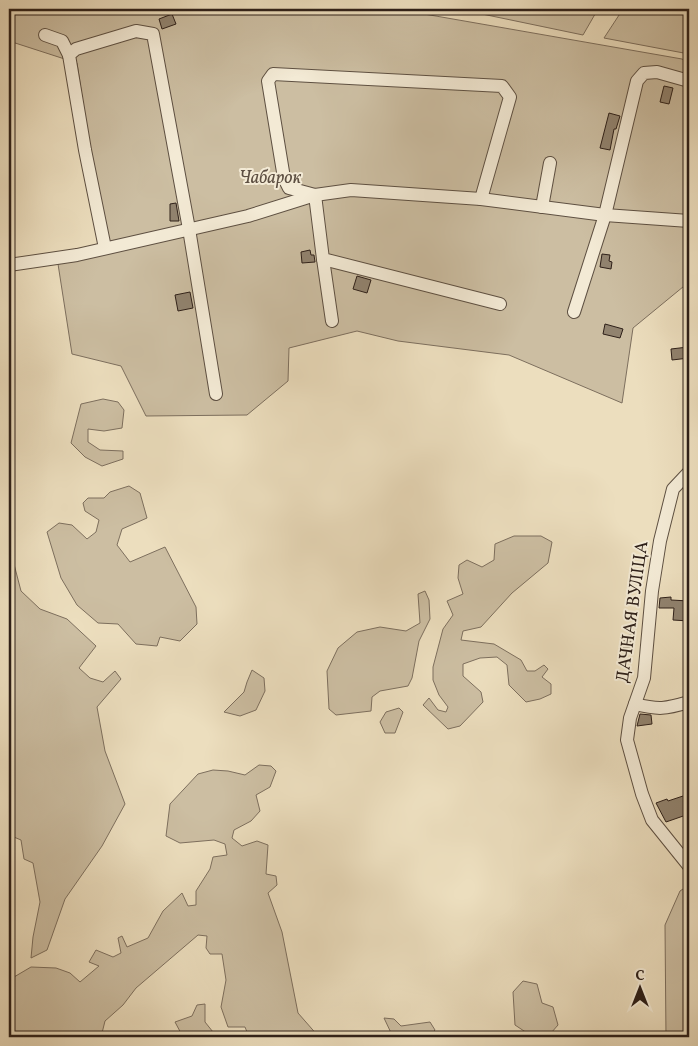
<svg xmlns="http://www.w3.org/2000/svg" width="698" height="1046" font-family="Vollkorn,serif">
	<rect width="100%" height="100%" fill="#ecdebe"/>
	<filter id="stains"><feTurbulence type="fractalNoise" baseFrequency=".004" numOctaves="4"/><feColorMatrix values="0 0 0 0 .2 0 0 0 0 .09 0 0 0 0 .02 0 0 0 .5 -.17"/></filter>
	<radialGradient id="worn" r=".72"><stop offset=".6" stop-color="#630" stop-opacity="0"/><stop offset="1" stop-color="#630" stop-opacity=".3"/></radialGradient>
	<g fill="#ccbea2" stroke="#7d6f5e">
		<path d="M 9,9 L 407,9 L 407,11 L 682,59 L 689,63 L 689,282 L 633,328 L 622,403 L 509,355 L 398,341 L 357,331 L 289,348 L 288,381 L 247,415 L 146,416 L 121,366 L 72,354 L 58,264 L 110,248 L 90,151 L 77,63 L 9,41 Z"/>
		<path d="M 458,9 L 598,9 L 583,35 Z"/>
		<path d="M 623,9 L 689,9 L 689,54 L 604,38 Z"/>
		<path d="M 103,399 L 118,402 L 124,410 L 122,428 L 104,431 L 88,429 L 88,442 L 100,450 L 123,451 L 123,459 L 102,466 L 85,457 L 71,443 L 81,404 Z"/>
		<path d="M 129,486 L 140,493 L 147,518 L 122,529 L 117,545 L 130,562 L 165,547 L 196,607 L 197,624 L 180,641 L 160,637 L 157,646 L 136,644 L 118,624 L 98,623 L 77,605 L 61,578 L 47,532 L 59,523 L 72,525 L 87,539 L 96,532 L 99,520 L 85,511 L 83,503 L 88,498 L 104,498 L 110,492 Z"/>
		<path d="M 514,536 L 541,536 L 552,542 L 548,563 L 512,593 L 481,627 L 463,631 L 461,640 L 494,644 L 521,660 L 527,671 L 535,671 L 544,665 L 548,669 L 542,677 L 551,684 L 551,694 L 540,699 L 526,702 L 509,685 L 507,665 L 497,657 L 480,658 L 463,664 L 463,676 L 481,692 L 483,702 L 460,726 L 448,729 L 423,705 L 429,698 L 438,710 L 446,712 L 448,707 L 439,695 L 433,680 L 433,667 L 443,629 L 453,615 L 447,601 L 463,594 L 458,578 L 459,565 L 467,560 L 482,567 L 494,560 L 495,544 Z"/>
		<path d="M 9,545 L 21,591 L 40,609 L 67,619 L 96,646 L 79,668 L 90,678 L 103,682 L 115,671 L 121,679 L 97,707 L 105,751 L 125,804 L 102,846 L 65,899 L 47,950 L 31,958 L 33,937 L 40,902 L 33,863 L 24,859 L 21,840 L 9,835 Z"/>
		<path d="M 425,591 L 429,600 L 430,619 L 419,641 L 412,678 L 408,686 L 380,691 L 372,697 L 371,711 L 336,715 L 329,709 L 327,671 L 338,648 L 357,632 L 380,627 L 406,631 L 420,623 L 418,594 Z"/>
		<path d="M 252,670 L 264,678 L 265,691 L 256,710 L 240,716 L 224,712 L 244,692 L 247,682 Z"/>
		<path d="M 399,708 L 403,712 L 395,733 L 385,733 L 380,722 L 386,712 Z"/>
		<path d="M 259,765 L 271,766 L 276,771 L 270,787 L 256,795 L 260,811 L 251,821 L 234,830 L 232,838 L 242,846 L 257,841 L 268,845 L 266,874 L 276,876 L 277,885 L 268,893 L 282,932 L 298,1013 L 319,1037 L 249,1037 L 245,1027 L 228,1027 L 221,1007 L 226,980 L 222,954 L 210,954 L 206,948 L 207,936 L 198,935 L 136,988 L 123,1005 L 105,1021 L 101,1037 L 9,1037 L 9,999 L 14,993 L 11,985 L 14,977 L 31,967 L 56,968 L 70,973 L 80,982 L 99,966 L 89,962 L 96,950 L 113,957 L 121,953 L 118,938 L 122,936 L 127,947 L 148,938 L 163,911 L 182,893 L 188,906 L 196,905 L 196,891 L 210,869 L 213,857 L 227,855 L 225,844 L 214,840 L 180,843 L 166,836 L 170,804 L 198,774 L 213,770 L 228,771 L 245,775 Z"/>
		<path d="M 689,885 L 689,1037 L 666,1037 L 665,925 L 680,891 Z"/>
		<path d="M 523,981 L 537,984 L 542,1003 L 553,1007 L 558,1025 L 551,1033 L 530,1035 L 515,1025 L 513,992 Z"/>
		<path d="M 205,1004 L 205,1022 L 217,1037 L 183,1037 L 175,1022 L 192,1016 L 197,1005 Z"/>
		<path d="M 384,1018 L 394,1019 L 401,1026 L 430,1022 L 435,1030 L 429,1037 L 393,1037 Z"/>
	</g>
	<g fill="#91836f" stroke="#2e2019">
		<path d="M 172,14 L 176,24 L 162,29 L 159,19 Z"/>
		<path d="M 664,86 L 673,88 L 669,104 L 660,102 Z"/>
		<path d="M 609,113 L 620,116 L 616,129 L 614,129 L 610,150 L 600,148 Z"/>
		<path d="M 176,203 L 179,221 L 170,221 L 170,204 Z"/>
		<path d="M 310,250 L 311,255 L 314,255 L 315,262 L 302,263 L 301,252 Z"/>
		<path d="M 602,254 L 610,255 L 609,261 L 612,262 L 611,269 L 600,267 Z"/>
		<path d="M 357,276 L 371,280 L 367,293 L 353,289 Z"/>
		<path d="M 190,292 L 193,308 L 178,311 L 175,295 Z"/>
		<path d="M 605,324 L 623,329 L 620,338 L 603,334 Z"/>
		<path d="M 688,347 L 689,358 L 672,360 L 671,349 Z"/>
		<path d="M 671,597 L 671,600 L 689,601 L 689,621 L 673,620 L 674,608 L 659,608 L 660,598 Z"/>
		<path d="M 633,635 L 633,647 L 621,647 L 621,636 Z"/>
		<path d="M 640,714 L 651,715 L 652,724 L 637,726 Z"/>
		<path d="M 689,794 L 689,814 L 666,822 L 656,803 L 667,799 L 668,801 Z"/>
	</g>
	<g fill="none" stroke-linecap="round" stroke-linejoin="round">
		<defs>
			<g id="minor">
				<path d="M 45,35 L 62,41 L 69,55"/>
				<path d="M 481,199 L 510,97 L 502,86 L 273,74 L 268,81 L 284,178 L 289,188 L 315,195 L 323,259 L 500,304"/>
				<path d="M 542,207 L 550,163"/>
				<path d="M 105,248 L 85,150 L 69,55 L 76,49 L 136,31 L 153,34 L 189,229 L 216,394"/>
				<path d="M 323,259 L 332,321"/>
				<path d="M 9,265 L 77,255 L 248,216 L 315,195 L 351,190 L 481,199 L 605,215 L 689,221"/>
				<path d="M 574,312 L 605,215 L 637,81 L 644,73 L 657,72 L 689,81"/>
				<path d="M 689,472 L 673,489 L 660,541 L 652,591 L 644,678 L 630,718 L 627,740 L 642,794 L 652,820 L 689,866"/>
				<path d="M 635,704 C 659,710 665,709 689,702"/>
			</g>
		</defs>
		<use href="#minor" stroke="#5e5042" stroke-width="14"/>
		<use href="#minor" stroke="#f3ead5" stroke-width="12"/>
	</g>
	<g text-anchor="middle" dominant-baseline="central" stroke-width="4" stroke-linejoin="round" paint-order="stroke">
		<g font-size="18" font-style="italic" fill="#5d4f42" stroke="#f3ead5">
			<text x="270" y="178">Чабарок</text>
		</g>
		<g font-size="18" fill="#2e2019" stroke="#f3ead5">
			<text transform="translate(633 612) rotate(-82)">ДАЧНАЯ ВУЛІЦА</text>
		</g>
	</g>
	<rect width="698" height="1046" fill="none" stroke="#ecdebe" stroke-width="30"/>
	<rect x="10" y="10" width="678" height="1026" fill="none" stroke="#2e2019" stroke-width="2.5"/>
	<rect x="15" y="15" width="668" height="1016" fill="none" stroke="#2e2019"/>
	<g transform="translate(640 988)" stroke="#f3ead5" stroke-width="4" paint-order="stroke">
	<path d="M0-4L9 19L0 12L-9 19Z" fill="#2e2019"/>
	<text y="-8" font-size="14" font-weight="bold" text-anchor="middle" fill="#2e2019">С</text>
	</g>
	<rect width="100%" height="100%" filter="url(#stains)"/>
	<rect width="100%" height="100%" fill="url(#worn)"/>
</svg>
